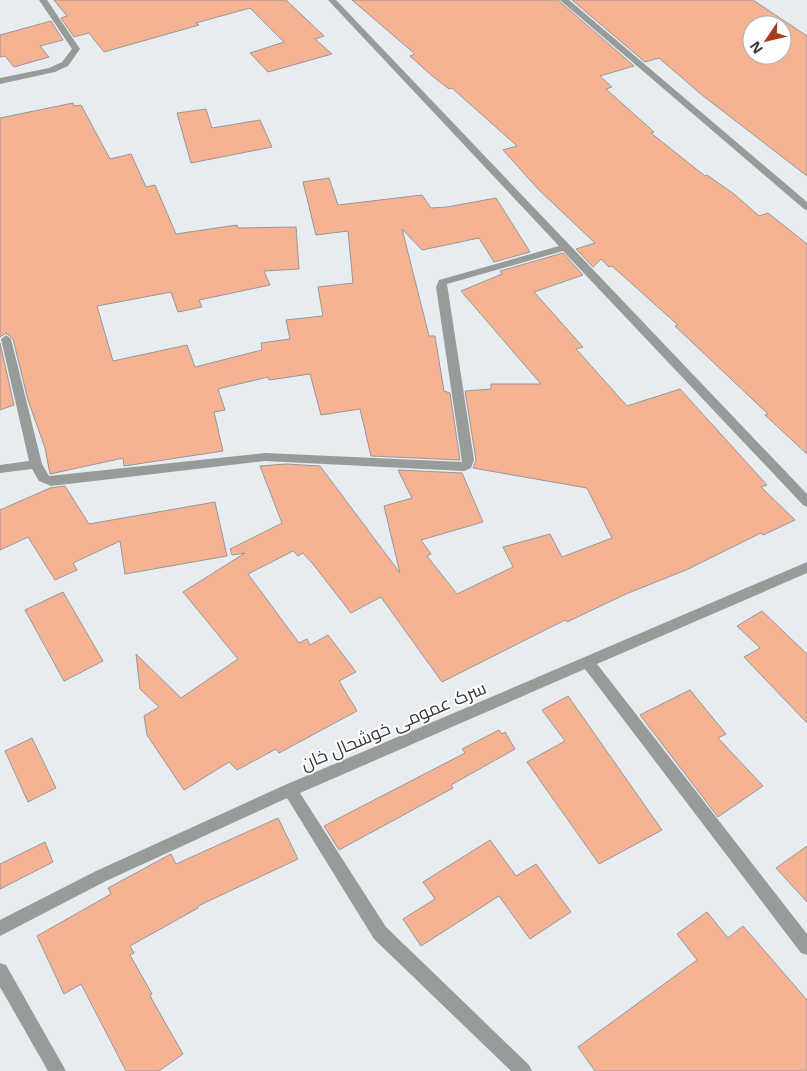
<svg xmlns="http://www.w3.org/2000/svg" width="807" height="1071" font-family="'Open Sans',Cairo,sans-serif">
	<rect width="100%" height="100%" fill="#e7ecf1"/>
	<g fill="#f5b394" stroke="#9c9693" fill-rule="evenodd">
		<path d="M 54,0 L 286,0 L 324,36 L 315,39 L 332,54 L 268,72 L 250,53 L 284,42 L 250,8 L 196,23 L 199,25 L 104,52 L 89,33 L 74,37 L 61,18 L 67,16 Z"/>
		<path d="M 352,0 L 558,0 L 634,66 L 600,76 L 612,87 L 606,89 L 654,132 L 651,133 L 705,176 L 707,175 L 734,194 L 759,216 L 768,213 L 807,244 L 807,454 L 765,415 L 768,414 L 675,326 L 678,325 L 612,266 L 609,267 L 601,259 L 593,267 L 576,249 L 595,243 L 538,189 L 503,150 L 517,146 L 452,88 L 449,89 L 431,75 L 410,56 L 415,54 Z"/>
		<path d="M 572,0 L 753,0 L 807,36 L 807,176 L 702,95 L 659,58 L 645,62 ZM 752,25 L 782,25 L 782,55 L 752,55 Z"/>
		<path d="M 51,21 L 63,40 L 40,46 L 49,57 L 14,67 L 5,56 L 0,57 L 0,35 Z"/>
		<path d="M 73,103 L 74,106 L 81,105 L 110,159 L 131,154 L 146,187 L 155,185 L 176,234 L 237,225 L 238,228 L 296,227 L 299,269 L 264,271 L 270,285 L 199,300 L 202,307 L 178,312 L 171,292 L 97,306 L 113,361 L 187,345 L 195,367 L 262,350 L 261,343 L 290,339 L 286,320 L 323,316 L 318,287 L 353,283 L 348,231 L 316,235 L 303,182 L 329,178 L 338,205 L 422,195 L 431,208 L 447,207 L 496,198 L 530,252 L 494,262 L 479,238 L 422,250 L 402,229 L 429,336 L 435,336 L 444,391 L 450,393 L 460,460 L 371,456 L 360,409 L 321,415 L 310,374 L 269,380 L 268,377 L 218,389 L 225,410 L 214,412 L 223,451 L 124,466 L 123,458 L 50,474 L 45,448 L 28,400 L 13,339 L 6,333 L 0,337 L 0,118 Z"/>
		<path d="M 206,109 L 212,128 L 260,120 L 272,147 L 191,163 L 177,113 Z"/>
		<path d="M 563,253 L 583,275 L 534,292 L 583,347 L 576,349 L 627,406 L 680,389 L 767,485 L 761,487 L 795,520 L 763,535 L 761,533 L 686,570 L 626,594 L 567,622 L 565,620 L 442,682 L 381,597 L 351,613 L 313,564 L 303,553 L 298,556 L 293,551 L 248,574 L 299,643 L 307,639 L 310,645 L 328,635 L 356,672 L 339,681 L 357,711 L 279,753 L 276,749 L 237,770 L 229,762 L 184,790 L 147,735 L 144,716 L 159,707 L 140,689 L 136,654 L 181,698 L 238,659 L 183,592 L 245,553 L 232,555 L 230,549 L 282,523 L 260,466 L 286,464 L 320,466 L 400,573 L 384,506 L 412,498 L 398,470 L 462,473 L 483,522 L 421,540 L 431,554 L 427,556 L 457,594 L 513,567 L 503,547 L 550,534 L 562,557 L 612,538 L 587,488 L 473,468 L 476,460 L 465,391 L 491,389 L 491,384 L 541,384 L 461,291 L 502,274 L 500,271 Z"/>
		<path d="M 0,343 L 14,405 L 0,410 Z"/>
		<path d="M 65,486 L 89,524 L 215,502 L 227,556 L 125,574 L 120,541 L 73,563 L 77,570 L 55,580 L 28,537 L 0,550 L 0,510 L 50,488 Z"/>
		<path d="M 63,592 L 103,661 L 64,681 L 25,610 Z"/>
		<path d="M 762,611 L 807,654 L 807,723 L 744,657 L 760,648 L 737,626 Z"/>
		<path d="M 690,690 L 726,734 L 718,738 L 763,786 L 718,817 L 640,715 Z"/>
		<path d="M 568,696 L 662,830 L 599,864 L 527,762 L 565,741 L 542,710 Z"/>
		<path d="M 499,730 L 502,734 L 505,732 L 515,749 L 451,785 L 453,788 L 339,850 L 324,826 L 465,753 L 462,749 Z"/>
		<path d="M 32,738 L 56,788 L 28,802 L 5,751 Z"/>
		<path d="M 278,818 L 298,859 L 198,906 L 198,908 L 130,946 L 134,953 L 130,955 L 152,994 L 150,996 L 183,1054 L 159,1071 L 126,1071 L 81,984 L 64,994 L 37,936 L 111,894 L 108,888 L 171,854 L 176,864 Z"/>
		<path d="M 490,840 L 516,876 L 536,864 L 571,912 L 530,939 L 499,896 L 421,946 L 403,919 L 435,899 L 423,882 Z"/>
		<path d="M 45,842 L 53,862 L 0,889 L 0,864 Z"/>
		<path d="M 807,846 L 807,902 L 776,868 Z"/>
		<path d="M 707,912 L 728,938 L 743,926 L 807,1000 L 807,1071 L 595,1071 L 578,1047 L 697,960 L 677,934 Z"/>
	</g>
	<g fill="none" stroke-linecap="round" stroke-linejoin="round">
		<g fill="#979b9a" fill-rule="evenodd">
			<path d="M 39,0 L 47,0 L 80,49 L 68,66 L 55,72 L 0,84 L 0,78 L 49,68 L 62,62 L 72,49 Z"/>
			<path d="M 328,0 L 336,0 L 807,494 L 807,507 L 803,505 L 563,251 L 447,284 L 474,460 L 471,468 L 464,471 L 265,461 L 51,486 L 39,481 L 32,469 L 0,473 L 0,465 L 29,461 L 1,339 L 6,335 L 11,339 L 42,464 L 49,476 L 265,453 L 462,462 L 436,287 L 439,280 L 559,246 Z"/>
			<path d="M 560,0 L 569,0 L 807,202 L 807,210 L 804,209 Z"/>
			<path d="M 807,562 L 807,573 L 597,664 L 807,934 L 807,955 L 801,953 L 585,669 L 300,793 L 386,927 L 529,1065 L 532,1071 L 511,1071 L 374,939 L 287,798 L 106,881 L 0,936 L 0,920 L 96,871 L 285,785 Z"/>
			<path d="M 0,963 L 6,965 L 66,1071 L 48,1071 L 0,987 Z"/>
		</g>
	</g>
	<g text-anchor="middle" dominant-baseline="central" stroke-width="4" stroke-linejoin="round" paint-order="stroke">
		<g font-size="18" fill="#36383a" stroke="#fff">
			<text transform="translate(393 725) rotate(-23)">سرک عمومی خوشحال خان</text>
		</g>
	</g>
	<g transform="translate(767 40) rotate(235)"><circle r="24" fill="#ffffff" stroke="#afafb0"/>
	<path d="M0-4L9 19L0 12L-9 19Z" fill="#a53e1b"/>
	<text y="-8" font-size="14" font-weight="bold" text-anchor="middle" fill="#36383a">N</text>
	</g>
</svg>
